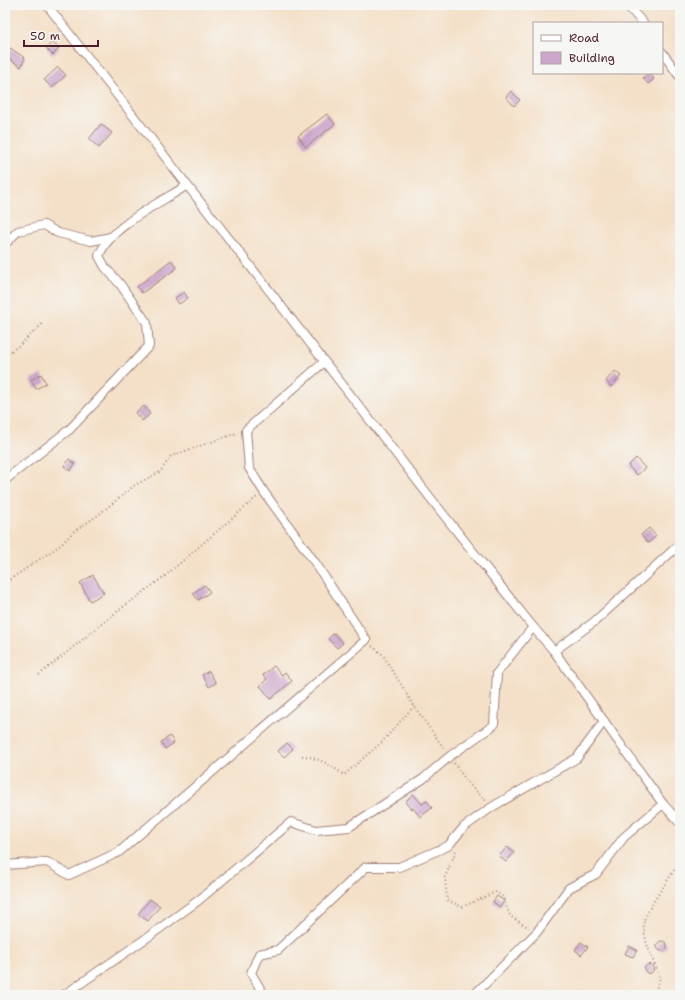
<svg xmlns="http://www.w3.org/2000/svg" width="685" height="1000" font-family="'Shantell Sans',sans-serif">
	<rect width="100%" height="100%" fill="#f6f6f2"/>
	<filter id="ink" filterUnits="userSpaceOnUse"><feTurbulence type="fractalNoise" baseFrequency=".025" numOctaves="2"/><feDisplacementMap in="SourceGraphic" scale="8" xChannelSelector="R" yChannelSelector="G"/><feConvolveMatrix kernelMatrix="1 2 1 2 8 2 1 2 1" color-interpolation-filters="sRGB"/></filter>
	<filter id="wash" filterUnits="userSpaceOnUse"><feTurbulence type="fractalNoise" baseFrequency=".012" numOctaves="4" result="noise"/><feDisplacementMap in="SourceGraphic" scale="16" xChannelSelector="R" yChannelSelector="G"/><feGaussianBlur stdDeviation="0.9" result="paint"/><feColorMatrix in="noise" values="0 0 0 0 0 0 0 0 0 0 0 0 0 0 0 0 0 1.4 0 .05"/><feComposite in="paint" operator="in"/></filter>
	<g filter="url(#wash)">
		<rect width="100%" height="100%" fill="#f4e0c8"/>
		<g id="blocks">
			<g fill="#cca6cb">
				<path d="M 52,42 L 59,48 L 53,55 L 46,48 Z"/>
				<path d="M 10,48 L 25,58 L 21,67 L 5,56 Z"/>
				<path d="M 58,67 L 66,75 L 52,88 L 44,80 Z"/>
				<path d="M 649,73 L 654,79 L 648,84 L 643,78 Z"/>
				<path d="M 511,91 L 520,100 L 514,106 L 506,97 Z"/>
				<path d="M 327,114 L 335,124 L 306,147 L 298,136 Z"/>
				<path d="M 101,124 L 112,133 L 99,148 L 89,139 Z"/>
				<path d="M 171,260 L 177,268 L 142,293 L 137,287 Z"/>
				<path d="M 184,292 L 188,298 L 179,304 L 175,298 Z"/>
				<path d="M 615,371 L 621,376 L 611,387 L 606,381 Z"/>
				<path d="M 41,374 L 46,383 L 36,389 L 31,380 Z"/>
				<path d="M 144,406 L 150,414 L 142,421 L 135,413 Z"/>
				<path d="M 636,458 L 645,468 L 637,475 L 628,466 Z"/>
				<path d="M 69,459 L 75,464 L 70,471 L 64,466 Z"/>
				<path d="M 649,528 L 656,536 L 648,543 L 641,535 Z"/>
				<path d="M 93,575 L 104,593 L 90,601 L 80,583 Z"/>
				<path d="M 205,585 L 210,592 L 198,600 L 193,593 Z"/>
				<path d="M 334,633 L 343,643 L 337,648 L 328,639 Z"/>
				<path d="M 274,666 L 282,675 L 285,672 L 292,681 L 271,699 L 260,686 L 267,679 L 263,675 Z"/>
				<path d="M 209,671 L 216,683 L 209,687 L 202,675 Z"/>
				<path d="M 170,736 L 174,743 L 165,749 L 161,742 Z"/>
				<path d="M 287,743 L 293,749 L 284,757 L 278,751 Z"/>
				<path d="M 413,794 L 422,804 L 427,801 L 432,808 L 420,817 L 413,808 L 411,809 L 405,802 Z"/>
				<path d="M 507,847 L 514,853 L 506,862 L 499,856 Z"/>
				<path d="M 497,896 L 504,901 L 500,907 L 493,902 Z"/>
				<path d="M 150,899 L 160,906 L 148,921 L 138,914 Z"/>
				<circle cx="662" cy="946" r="5"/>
				<path d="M 581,942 L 588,947 L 581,955 L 575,950 Z"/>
				<path d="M 629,946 L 637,950 L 633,957 L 625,954 Z"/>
				<circle cx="649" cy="969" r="4.5"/>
			</g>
		</g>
	</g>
	<g filter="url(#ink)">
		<use href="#blocks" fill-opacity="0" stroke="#9f807a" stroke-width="1"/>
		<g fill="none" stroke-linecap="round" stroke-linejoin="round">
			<defs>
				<g id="minor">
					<path d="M 47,5 L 443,514 L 533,627 L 554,651 L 663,804 L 680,823"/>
					<path d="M 627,5 L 643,23"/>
					<path d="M 662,52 L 680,77"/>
					<path d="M 5,244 L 18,231 L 44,225 L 58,233 L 91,241 L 111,237"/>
					<path d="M 5,480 L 70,429 L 149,346 L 147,323 L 120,284 L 105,267 L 99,256 C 109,227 161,202 186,186"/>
					<path d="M 554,651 L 594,622 L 680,544"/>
					<path d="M 5,865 L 47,862 L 69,875 L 119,852 L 366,640 L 314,561 L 264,492 L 249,468 L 246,430 L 324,362"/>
					<path d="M 64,995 L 148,937 L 199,900 L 291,822 L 316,830 L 349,827 L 423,779 L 450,756 L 494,725 L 497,673 L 533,627"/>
					<path d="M 264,995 L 251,973 L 259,954 L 278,950 L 366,867 L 399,867 L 448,846 L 464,827 L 492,807 L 577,758 L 604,721"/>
					<path d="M 474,995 L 537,932 L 569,888 L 596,874 L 624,837 L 663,804"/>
				</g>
			</defs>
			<use href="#minor" stroke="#9f807a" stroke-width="10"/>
			<g stroke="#9f807a" stroke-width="2" stroke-dasharray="1 3" stroke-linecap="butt">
				<path d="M 5,356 L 22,343 L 43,323"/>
				<path d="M 5,586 L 9,580 L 62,544 L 74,531 L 97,516 L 135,485 L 160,472 L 171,456 L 237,433"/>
				<path d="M 372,646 L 383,655 L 414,706 L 445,750"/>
				<path d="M 39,675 L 119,610 L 165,576 L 258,496"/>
				<path d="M 302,756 C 318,757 332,766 344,775 L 382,742 L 414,706"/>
				<path d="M 454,763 L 469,784 L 486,801"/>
				<path d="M 456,851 L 445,877 L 447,900 L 462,907 L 496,892 L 503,897 L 510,916 L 529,928"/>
				<path d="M 654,995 L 660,978 C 654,962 642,939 644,921 C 646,911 673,872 680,862"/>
			</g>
			<use href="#minor" stroke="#fff" stroke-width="8"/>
		</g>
	</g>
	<rect width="685" height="1000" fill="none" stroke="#f6f6f2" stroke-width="20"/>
	<rect x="533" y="22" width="130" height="52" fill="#f6f6f2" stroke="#b1a0a2"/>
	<rect x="541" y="35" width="20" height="6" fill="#ffffff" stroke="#b1a0a2"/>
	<text x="569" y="42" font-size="12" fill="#4a1f2b">Road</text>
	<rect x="541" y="52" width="20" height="12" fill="#cca6cb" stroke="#b1a0a2"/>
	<text x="569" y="62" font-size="12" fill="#4a1f2b">Building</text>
	<path d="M24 40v6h74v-6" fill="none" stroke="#4a1f2b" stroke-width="2"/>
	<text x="30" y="40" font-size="12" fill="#4a1f2b" stroke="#f6f6f2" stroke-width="3" paint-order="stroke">50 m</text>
</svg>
